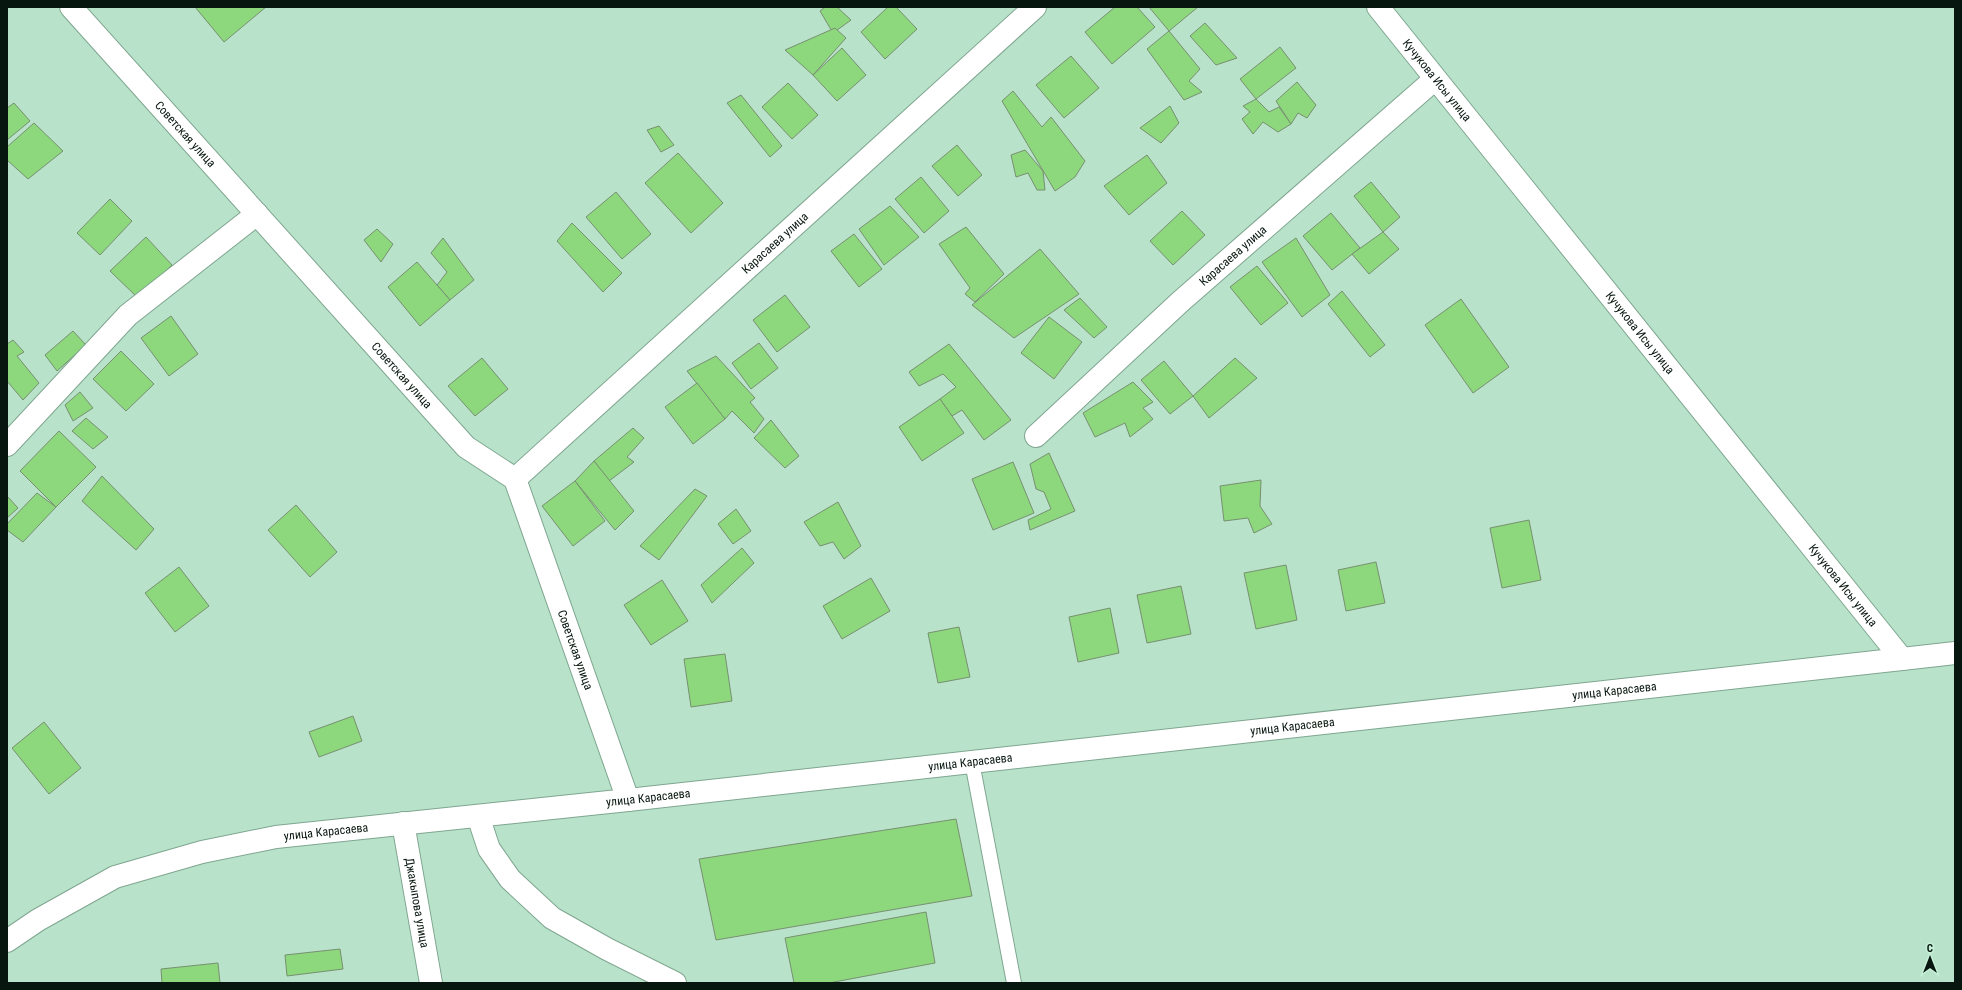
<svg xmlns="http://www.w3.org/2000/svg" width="1962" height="990" font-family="'Roboto Condensed',sans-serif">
	<rect width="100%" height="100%" fill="#b9e2ca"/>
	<g fill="#8dd77c" stroke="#779071">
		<path d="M 195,7 L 266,7 L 224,42 Z"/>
		<path d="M 825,7 L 837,7 L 851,20 L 833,33 L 820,11 Z"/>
		<path d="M 888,7 L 896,7 L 917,29 L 885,59 L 861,32 Z"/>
		<path d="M 1115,7 L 1137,7 L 1155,27 L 1112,64 L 1085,32 Z"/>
		<path d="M 1149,7 L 1198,7 L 1169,31 Z"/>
		<path d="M 1205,23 L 1237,58 L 1216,65 L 1190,36 Z"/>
		<path d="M 835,28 L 846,38 L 813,75 L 785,50 Z"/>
		<path d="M 1169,31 L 1200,69 L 1189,81 L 1202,92 L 1184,100 L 1147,49 Z"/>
		<path d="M 1280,47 L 1296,68 L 1256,99 L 1240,79 Z"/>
		<path d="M 842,48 L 866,75 L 837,101 L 813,75 Z"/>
		<path d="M 1071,56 L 1099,88 L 1064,118 L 1036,85 Z"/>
		<path d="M 1297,82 L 1316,105 L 1307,118 L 1298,113 L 1291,124 L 1276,101 Z"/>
		<path d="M 788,83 L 818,115 L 792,139 L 762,107 Z"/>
		<path d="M 1013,91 L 1042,127 L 1051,117 L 1085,161 L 1075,177 L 1055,191 L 1002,101 Z"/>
		<path d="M 741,95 L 782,146 L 770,157 L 727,103 Z"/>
		<path d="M 1256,99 L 1269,112 L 1279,107 L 1291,124 L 1278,132 L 1263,122 L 1253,134 L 1242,119 L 1250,112 L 1243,106 Z"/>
		<path d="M 14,103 L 30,121 L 7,140 L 7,108 Z"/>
		<path d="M 1170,106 L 1179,123 L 1161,143 L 1140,128 Z"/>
		<path d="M 34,123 L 63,151 L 28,179 L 7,160 L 7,147 Z"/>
		<path d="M 659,126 L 674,145 L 661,152 L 647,130 Z"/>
		<path d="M 957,145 L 982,175 L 958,196 L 932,166 Z"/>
		<path d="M 1025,150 L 1043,171 L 1045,190 L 1037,190 L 1028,173 L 1016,177 L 1011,155 Z"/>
		<path d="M 678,153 L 723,203 L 691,233 L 645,183 Z"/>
		<path d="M 1147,155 L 1167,183 L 1129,215 L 1104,186 Z"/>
		<path d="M 921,177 L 949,211 L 924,233 L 895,199 Z"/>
		<path d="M 1371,182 L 1400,217 L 1383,232 L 1354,196 Z"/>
		<path d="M 616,192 L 651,234 L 622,259 L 586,217 Z"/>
		<path d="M 110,199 L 132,221 L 100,255 L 77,233 Z"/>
		<path d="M 890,206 L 919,237 L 884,265 L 859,229 Z"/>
		<path d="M 1182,211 L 1205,235 L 1173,265 L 1150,241 Z"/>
		<path d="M 1331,213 L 1360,248 L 1332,270 L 1303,236 Z"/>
		<path d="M 572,223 L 622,273 L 603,292 L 557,241 Z"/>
		<path d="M 966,227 L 1004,274 L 975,302 L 965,294 L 970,288 L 939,244 Z"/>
		<path d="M 377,229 L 393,244 L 381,262 L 364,240 Z"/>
		<path d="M 1383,232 L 1399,249 L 1369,274 L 1352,254 Z"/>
		<path d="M 854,234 L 882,269 L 859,287 L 831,251 Z"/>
		<path d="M 146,237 L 172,265 L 138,298 L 110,271 Z"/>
		<path d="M 443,238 L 474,280 L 450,300 L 437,285 L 447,272 L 431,253 Z"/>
		<path d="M 1296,238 L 1330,295 L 1302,317 L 1262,262 Z"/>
		<path d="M 1040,249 L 1079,294 L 1014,338 L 972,305 Z"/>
		<path d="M 417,262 L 450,300 L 420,326 L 388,287 Z"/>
		<path d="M 1257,266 L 1288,303 L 1261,325 L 1230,287 Z"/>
		<path d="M 1342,291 L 1385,345 L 1370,357 L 1328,304 Z"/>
		<path d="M 785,295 L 810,327 L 777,352 L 753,320 Z"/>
		<path d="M 1080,298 L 1107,327 L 1094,338 L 1064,310 Z"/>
		<path d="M 1461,299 L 1509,367 L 1473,393 L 1425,325 Z"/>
		<path d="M 171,316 L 198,354 L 169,376 L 141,338 Z"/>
		<path d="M 1049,317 L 1082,342 L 1054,379 L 1021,353 Z"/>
		<path d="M 73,331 L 86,345 L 57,371 L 45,355 Z"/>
		<path d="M 13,340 L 24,352 L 17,356 L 39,383 L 23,400 L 7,381 L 7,344 Z"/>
		<path d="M 759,343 L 778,368 L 751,389 L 732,363 Z"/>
		<path d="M 949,344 L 1011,420 L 984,440 L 962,410 L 952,416 L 940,399 L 956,387 L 943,374 L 919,386 L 909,372 Z"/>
		<path d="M 121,351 L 154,384 L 126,411 L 93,379 Z"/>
		<path d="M 716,356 L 755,398 L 750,402 L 764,419 L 754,433 L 732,411 L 725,419 L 687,371 Z"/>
		<path d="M 482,358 L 508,389 L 475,416 L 448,386 Z"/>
		<path d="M 1235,358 L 1257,378 L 1209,418 L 1193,396 Z"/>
		<path d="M 1164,361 L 1193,396 L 1170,414 L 1141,380 Z"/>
		<path d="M 1133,382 L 1153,402 L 1143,408 L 1153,419 L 1130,437 L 1125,423 L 1095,437 L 1083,413 Z"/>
		<path d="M 697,383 L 725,419 L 693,444 L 665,407 Z"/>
		<path d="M 80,392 L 93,408 L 73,421 L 65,405 Z"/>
		<path d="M 940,399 L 964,433 L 922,461 L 899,427 Z"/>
		<path d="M 86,418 L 108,437 L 93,449 L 72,431 Z"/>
		<path d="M 771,420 L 799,456 L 785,468 L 754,438 Z"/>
		<path d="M 633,428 L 644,438 L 627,457 L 634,462 L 609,481 L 594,461 Z"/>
		<path d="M 59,431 L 96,467 L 56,507 L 20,471 Z"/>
		<path d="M 1049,453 L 1075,511 L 1030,530 L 1028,520 L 1051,509 L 1044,492 L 1036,489 L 1030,464 Z"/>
		<path d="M 594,461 L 634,511 L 615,530 L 575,481 Z"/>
		<path d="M 1013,462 L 1034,513 L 993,530 L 972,479 Z"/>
		<path d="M 102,476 L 154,529 L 136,550 L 82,501 Z"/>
		<path d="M 1261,480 L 1260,506 L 1272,524 L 1254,533 L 1248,518 L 1224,521 L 1220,486 Z"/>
		<path d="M 575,481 L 605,521 L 573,546 L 542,506 Z"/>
		<path d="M 695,489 L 707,496 L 659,560 L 640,546 Z"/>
		<path d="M 37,493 L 56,507 L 23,542 L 7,530 L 7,524 Z"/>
		<path d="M 7,496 L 18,508 L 7,518 Z"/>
		<path d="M 838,502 L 861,546 L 844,559 L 833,542 L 820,546 L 804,522 Z"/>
		<path d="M 296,505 L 337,552 L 310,577 L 268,530 Z"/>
		<path d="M 736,509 L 751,531 L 733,544 L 718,524 Z"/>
		<path d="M 1529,520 L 1541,580 L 1502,588 L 1490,528 Z"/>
		<path d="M 742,548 L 754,563 L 712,603 L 701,585 Z"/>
		<path d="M 1376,562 L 1385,603 L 1346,611 L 1338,570 Z"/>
		<path d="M 1286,565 L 1297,620 L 1256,629 L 1244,573 Z"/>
		<path d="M 179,567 L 209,606 L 175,632 L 145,593 Z"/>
		<path d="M 871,578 L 890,611 L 842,639 L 823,606 Z"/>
		<path d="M 662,580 L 688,621 L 651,645 L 624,605 Z"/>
		<path d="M 1181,586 L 1191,634 L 1147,643 L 1137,595 Z"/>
		<path d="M 1110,608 L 1119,653 L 1078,662 L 1069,617 Z"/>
		<path d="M 959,627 L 970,677 L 938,683 L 928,633 Z"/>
		<path d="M 725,654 L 732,701 L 691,707 L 684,659 Z"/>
		<path d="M 353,716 L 362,741 L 319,757 L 309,732 Z"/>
		<path d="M 44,722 L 81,768 L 49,794 L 12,748 Z"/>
		<path d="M 956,819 L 972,896 L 716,940 L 699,859 Z"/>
		<path d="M 926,912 L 935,963 L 829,983 L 794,983 L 785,938 Z"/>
		<path d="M 340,949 L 343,969 L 287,976 L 285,955 Z"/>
		<path d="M 218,963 L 220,983 L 162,983 L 161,969 Z"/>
	</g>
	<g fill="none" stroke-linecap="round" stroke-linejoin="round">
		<defs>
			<path id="lane" d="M 972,762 L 1014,983"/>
			<g id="street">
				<path id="s1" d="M 71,7 L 466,447 L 515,479 L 628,800"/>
				<path id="s2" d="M 1036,436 L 1180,302 L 1435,79"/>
				<path d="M 7,445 L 128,315 L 257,214"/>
				<path id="s3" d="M 515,479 L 1035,7"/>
				<path d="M 478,816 L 489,849 L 510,879 L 552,918 L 607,949 L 675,983"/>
				<path id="s4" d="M 403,823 L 431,983"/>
			</g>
			<g id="secondary">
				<path id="s5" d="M 7,941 L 38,920 L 115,877 L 202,852 L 276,837 L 628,800 L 1902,659"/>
			</g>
			<g id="primary">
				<path id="s6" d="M 1378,7 L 1902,659 L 1955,653"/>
			</g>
		</defs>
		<use href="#lane" stroke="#7fa690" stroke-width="16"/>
		<use href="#street" stroke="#7fa690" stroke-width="24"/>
		<use href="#secondary" stroke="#7fa690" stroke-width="24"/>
		<use href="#primary" stroke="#7fa690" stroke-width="24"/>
		<use href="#lane" stroke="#fff" stroke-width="14"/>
		<use href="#street" stroke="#fff" stroke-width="22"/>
		<use href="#secondary" stroke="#fff" stroke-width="22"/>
		<use href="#primary" stroke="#fff" stroke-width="22"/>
	</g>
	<g text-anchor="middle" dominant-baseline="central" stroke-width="3" stroke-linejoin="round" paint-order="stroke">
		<g font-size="12" fill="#07160e" stroke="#c5efd7">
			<text stroke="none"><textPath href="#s6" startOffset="94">Кучукова Исы улица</textPath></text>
			<text stroke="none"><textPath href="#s1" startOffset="171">Советская улица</textPath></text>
			<text stroke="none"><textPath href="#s3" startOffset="351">Карасаева улица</textPath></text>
			<text stroke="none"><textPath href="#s2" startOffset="267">Карасаева улица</textPath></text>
			<text stroke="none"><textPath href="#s6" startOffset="418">Кучукова Исы улица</textPath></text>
			<text stroke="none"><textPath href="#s1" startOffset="495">Советская улица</textPath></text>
			<text stroke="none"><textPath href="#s6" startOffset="742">Кучукова Исы улица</textPath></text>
			<text stroke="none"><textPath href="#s1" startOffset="831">Советская улица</textPath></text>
			<text stroke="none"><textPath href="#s5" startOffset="1638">улица Карасаева</textPath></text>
			<text stroke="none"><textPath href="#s5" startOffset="1314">улица Карасаева</textPath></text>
			<text stroke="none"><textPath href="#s5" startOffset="990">улица Карасаева</textPath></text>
			<text stroke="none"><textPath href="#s5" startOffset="666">улица Карасаева</textPath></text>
			<text stroke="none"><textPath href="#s5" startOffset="342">улица Карасаева</textPath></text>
			<text stroke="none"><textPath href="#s4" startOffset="81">Джакыпова улица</textPath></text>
		</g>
	</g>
	<rect width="1962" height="990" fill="none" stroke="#07160e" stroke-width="16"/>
	<g transform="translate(1930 958)" stroke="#c5efd7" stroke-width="3" paint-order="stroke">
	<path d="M0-3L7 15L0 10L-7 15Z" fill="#07160e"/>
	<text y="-6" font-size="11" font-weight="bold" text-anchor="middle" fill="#07160e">С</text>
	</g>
</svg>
